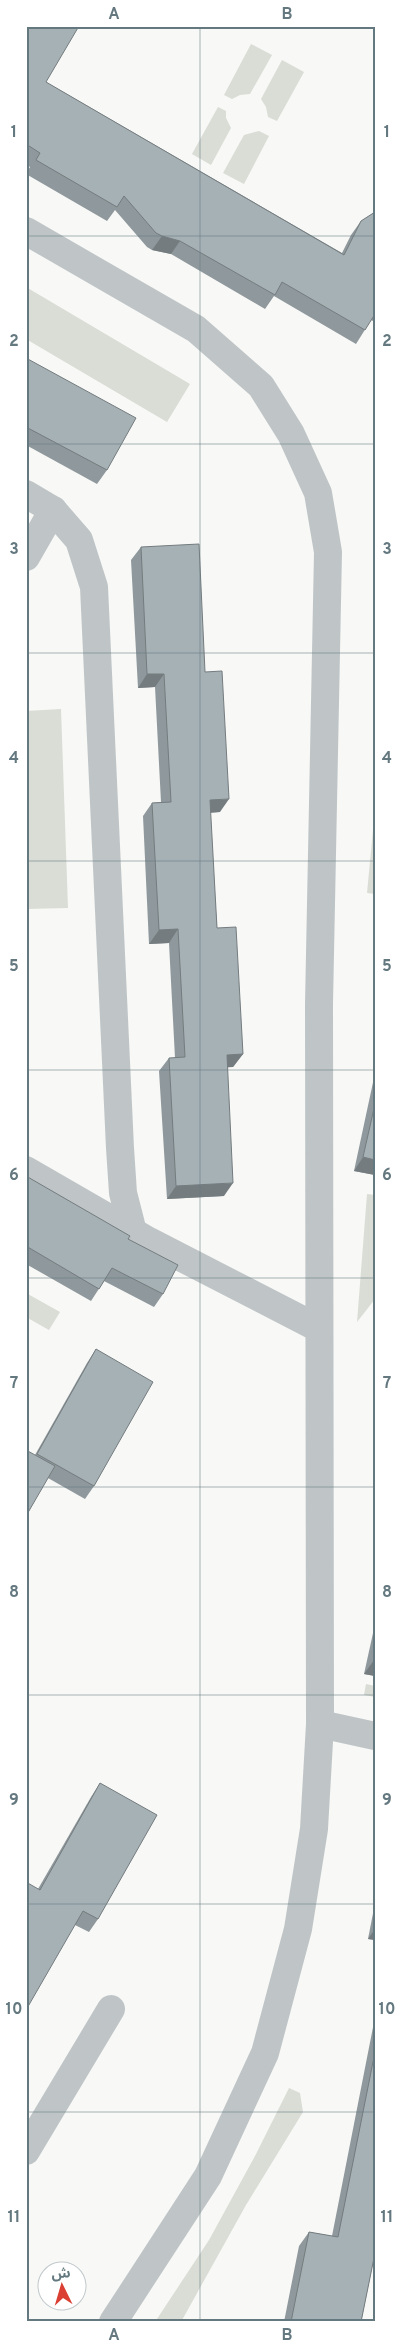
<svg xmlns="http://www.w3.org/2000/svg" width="401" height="2348" font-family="Overpass,'Noto Sans Arabic',sans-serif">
	<rect width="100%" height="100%" fill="#f8f8f6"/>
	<g fill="#d9ddd5">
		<path d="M 251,44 L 272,55 L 250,94 L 240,95 L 232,99 L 224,95 Z"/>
		<path d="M 282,60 L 304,72 L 277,121 L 268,117 L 266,107 L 261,99 Z"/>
		<path d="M 218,107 L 226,111 L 226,118 L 231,128 L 211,165 L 192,154 Z"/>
		<path d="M 259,131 L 269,136 L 244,184 L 223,173 L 244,135 Z"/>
		<path d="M 26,287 L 190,384 L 167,422 L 26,339 Z"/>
		<path d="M 61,709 L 68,908 L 26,909 L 26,711 Z"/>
		<path d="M 375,809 L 375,894 L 367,893 Z"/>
		<path d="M 367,1194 L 375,1195 L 375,1299 L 357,1322 Z"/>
		<path d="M 26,1293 L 60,1312 L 49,1330 L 26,1317 Z"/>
		<path d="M 366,1684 L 375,1686 L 375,1697 L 364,1695 Z"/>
		<path d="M 289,2088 L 300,2093 L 303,2112 L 246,2205 L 181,2322 L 155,2322 L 209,2240 L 255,2156 Z"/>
	</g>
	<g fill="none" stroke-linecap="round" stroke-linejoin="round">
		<g stroke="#bfc5c7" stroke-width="28">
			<path d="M 26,231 L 196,329 L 261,386 L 291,434 L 318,493 L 328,552 L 319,1004 L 320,1724 L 314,1829 L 298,1929 L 265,2053 L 208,2176 L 113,2322"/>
			<path d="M 26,494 L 53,510 L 79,540 L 94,587 L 120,1148 L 123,1193 L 133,1232"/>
			<path d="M 26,557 L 53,510"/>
			<path d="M 26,1170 L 149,1241 L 318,1328"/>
			<path d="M 320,1724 L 375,1736"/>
			<path d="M 26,2151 L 111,2009"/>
		</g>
	</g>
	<g fill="#8f989c">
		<path d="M 26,26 L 46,82 L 342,253 L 351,235 L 361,221 L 375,212 L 375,322 L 371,320 L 356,344 L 274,296 L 265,309 L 171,254 L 152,250 L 147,247 L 115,210 L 107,221 L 26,174 L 30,167 L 26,164 Z"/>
		<path d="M 26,358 L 107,470 L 97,484 L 26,445 Z"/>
		<path d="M 141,547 L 205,672 L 220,812 L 210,813 L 217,928 L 243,1054 L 233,1067 L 227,1067 L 224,1196 L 167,1199 L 159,1071 L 169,1058 L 175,1058 L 169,943 L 149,944 L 143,816 L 152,803 L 161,802 L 155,687 L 138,688 L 131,560 Z"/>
		<path d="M 375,1073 L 375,1175 L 354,1171 Z"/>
		<path d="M 26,1176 L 128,1239 L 163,1294 L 154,1307 L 104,1281 L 91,1301 L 26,1264 Z"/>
		<path d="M 96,1349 L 94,1486 L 85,1499 L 48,1478 L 35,1455 L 87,1363 Z"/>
		<path d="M 375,1624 L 375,1676 L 364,1674 Z"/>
		<path d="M 100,1783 L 98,1919 L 89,1932 L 75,1925 L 38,1889 L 91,1797 Z"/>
		<path d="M 375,1903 L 375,1940 L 368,1939 Z"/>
		<path d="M 375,2017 L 375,2263 L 373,2263 L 361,2322 L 284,2322 L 299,2246 L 309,2232 L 332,2236 Z"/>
	</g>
	<g fill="#747c7f">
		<path d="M 162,236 L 180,241 L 171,254 L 152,250 Z"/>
		<path d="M 147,674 L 164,674 L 155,687 L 138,688 Z"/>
		<path d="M 229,799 L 220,812 L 201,813 L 210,800 Z"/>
		<path d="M 178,929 L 169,943 L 149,944 L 159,930 Z"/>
		<path d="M 243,1054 L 233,1067 L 217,1068 L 227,1055 Z"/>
		<path d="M 363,1157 L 375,1160 L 375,1175 L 354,1171 Z"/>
		<path d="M 233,1183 L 224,1196 L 167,1199 L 176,1186 Z"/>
		<path d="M 374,1660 L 375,1661 L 375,1676 L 364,1674 Z"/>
		<path d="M 375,1929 L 375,1940 L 368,1939 Z"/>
	</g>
	<g fill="#a6b1b5" stroke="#747c7f">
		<path d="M 26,26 L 79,26 L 46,82 L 344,255 L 361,221 L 375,212 L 375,314 L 365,330 L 282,282 L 275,295 L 180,241 L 162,236 L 156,233 L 124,196 L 117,207 L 36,160 L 40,153 L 26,144 Z"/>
		<path d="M 26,358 L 136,418 L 107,470 L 26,427 Z"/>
		<path d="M 199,544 L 205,672 L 222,671 L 229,799 L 210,800 L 217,928 L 236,927 L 243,1054 L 227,1055 L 233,1183 L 176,1186 L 169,1058 L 185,1057 L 178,929 L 159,930 L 152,803 L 171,802 L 164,674 L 147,674 L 141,547 Z"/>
		<path d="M 375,1104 L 375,1160 L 363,1157 Z"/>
		<path d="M 26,1176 L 130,1236 L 128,1239 L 178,1265 L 163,1294 L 112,1268 L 99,1289 L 26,1246 Z"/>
		<path d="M 96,1349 L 153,1382 L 94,1486 L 37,1454 Z"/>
		<path d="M 26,1450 L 55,1466 L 26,1516 Z"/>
		<path d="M 100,1783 L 157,1815 L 98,1919 L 83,1911 L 26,2010 L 26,1882 L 40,1890 Z"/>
		<path d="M 375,2052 L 375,2253 L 361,2322 L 291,2322 L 309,2232 L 338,2237 Z"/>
	</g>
	<path fill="none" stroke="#64787f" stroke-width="1" stroke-opacity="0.55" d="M 200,26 L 200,2322M 26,236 L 375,236M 26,444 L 375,444M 26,653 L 375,653M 26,861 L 375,861M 26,1070 L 375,1070M 26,1278 L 375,1278M 26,1487 L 375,1487M 26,1695 L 375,1695M 26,1904 L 375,1904M 26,2112 L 375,2112"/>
	<rect width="401" height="2348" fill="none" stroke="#ffffff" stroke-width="55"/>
	<g transform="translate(62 2286) rotate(355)"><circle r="24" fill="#ffffff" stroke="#c1c9cc"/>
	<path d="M0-4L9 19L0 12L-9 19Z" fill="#db3e32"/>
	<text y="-8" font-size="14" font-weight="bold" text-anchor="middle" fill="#64787f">ش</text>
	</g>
	<rect x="28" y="28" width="346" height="2292" fill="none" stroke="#64787f" stroke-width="2"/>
	<g font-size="16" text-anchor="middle" font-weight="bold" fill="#64787f">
		<text x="114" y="19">A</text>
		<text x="287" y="19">B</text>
		<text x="14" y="137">1</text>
		<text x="387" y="137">1</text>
		<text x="14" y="346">2</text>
		<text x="387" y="346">2</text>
		<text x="14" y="554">3</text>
		<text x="387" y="554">3</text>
		<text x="14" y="763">4</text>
		<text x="387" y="763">4</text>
		<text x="14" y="971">5</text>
		<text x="387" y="971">5</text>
		<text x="14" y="1180">6</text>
		<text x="387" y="1180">6</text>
		<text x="14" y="1388">7</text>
		<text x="387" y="1388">7</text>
		<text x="14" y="1597">8</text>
		<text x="387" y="1597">8</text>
		<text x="14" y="1805">9</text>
		<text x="387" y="1805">9</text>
		<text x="14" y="2014">10</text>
		<text x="387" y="2014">10</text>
		<text x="14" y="2222">11</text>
		<text x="387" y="2222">11</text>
		<text x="114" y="2340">A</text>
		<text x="287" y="2340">B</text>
	</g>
</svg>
